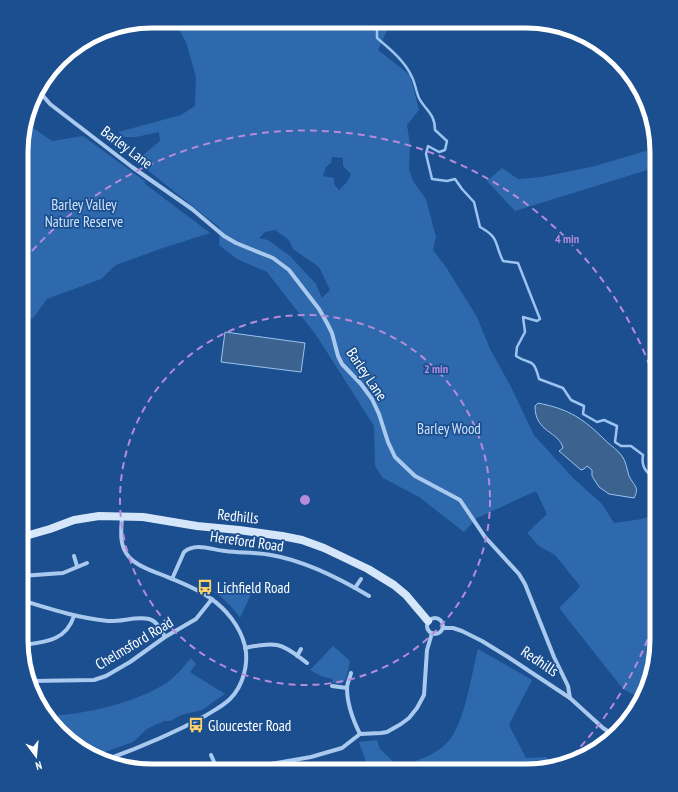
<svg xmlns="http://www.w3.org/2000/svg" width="678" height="792" font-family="'PT Sans Narrow',sans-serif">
	<rect width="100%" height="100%" fill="#1b4f8f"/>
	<g fill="#2e69ad" fill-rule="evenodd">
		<path d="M 174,21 L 385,22 L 388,28 L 378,50 L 410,75 L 419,110 L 407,125 L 410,144 L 409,169 L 413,181 L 426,199 L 436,237 L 433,250 L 446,267 L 477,317 L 490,349 L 510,385 L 534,435 L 572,477 L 602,504 L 614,523 L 642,519 L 657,514 L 657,648 L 640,698 L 623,689 L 559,608 L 575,592 L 580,586 L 555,555 L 539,546 L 527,533 L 547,514 L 536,491 L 477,518 L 464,532 L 419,497 L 383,478 L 375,466 L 374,426 L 316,335 L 267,272 L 237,259 L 219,245 L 220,228 L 136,161 L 160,141 L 159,132 L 136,137 L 124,137 L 118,132 L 181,115 L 195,106 L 196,77 L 186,42 ZM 332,157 L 343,158 L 343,166 L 351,174 L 347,182 L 339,190 L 334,184 L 334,178 L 323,176 L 326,167 L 331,163 ZM 275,230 L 289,240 L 293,249 L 319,267 L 330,290 L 322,298 L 316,284 L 290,256 L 268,240 L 259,238 L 265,232 Z"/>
		<path d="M 25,122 L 52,141 L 83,136 L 146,182 L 144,183 L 210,233 L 160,249 L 116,265 L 101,279 L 47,299 L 33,318 L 23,323 L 23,127 Z"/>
		<path d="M 656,148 L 657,167 L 515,211 L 487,181 L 502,168 L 518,179 L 542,177 L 595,166 Z"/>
		<path d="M 238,590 L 252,592 L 240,618 C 233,608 225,599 214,592 Z"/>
		<path d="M 333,646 L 349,660 L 350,662 L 346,679 L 341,684 L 333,683 L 332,679 L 321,676 L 310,670 Z"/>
		<path d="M 478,649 L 532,680 L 509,725 L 526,758 L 546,757 L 552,765 L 534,771 L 369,771 L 359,742 L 377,740 L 380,749 L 399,767 C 413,762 429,757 441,748 C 464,734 471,675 478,649 Z"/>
		<path d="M 191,658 L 196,664 L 190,672 L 225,694 L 202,710 L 181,715 L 170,721 L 164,721 L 147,729 L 133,742 L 97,755 L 80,749 L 48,716 C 82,715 134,703 163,685 C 174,679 183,667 191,658 Z"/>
	</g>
	<g fill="#3c6290" stroke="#9cc4f0">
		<path d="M 225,332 L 305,343 L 301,372 L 221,362 Z"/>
		<path d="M 538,403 C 569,409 584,419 606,441 C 611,446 618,450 622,456 C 626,461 627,470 629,476 C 634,486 640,487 634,498 L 609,494 L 599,487 L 592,476 L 592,470 L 587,466 L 584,469 L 581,470 L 559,451 L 563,448 C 559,431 535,433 535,406 Z"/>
	</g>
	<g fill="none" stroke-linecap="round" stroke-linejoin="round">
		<path stroke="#9cc4f0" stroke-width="2.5" d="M 360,22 C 365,28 370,27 377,25 L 377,38 C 390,49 405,61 412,77 C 415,83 416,91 419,98 C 425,110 435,113 435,130 L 447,141 L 445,150 L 439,152 L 428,146 L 426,154 L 432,179 L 447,181 L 455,179 L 462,189 L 474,202 L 480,227 C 500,238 494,243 503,261 L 518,263 L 540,319 L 537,321 L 523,317 L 525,332 L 517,347 L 516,356 C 531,366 533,356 539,379 L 563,388 L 571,400 L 584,406 L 583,414 L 597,422 L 604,420 L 617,426 L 615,442 L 621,446 L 631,446 L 643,455 C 641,467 646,474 657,477"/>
		<g stroke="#a9c9ee" stroke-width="4">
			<path d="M 38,90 L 50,104 L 132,167 L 192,209 L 224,236 L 236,243 L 273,258 L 289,270 L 319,309 L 327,323 L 332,333 L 338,356 L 342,364 L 361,384 L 372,399 L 379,414 L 388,442 L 395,457 L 415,476 L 460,500 L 485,537 L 519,574 L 525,584 L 554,657 L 568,686 L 570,698"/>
			<path d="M 74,556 L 77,566"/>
			<path d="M 21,576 L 63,573 L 87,563"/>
			<path d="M 172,579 L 184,552 C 196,542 212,550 225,551 C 240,553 256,552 271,555 C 306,561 339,578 369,596"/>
			<path d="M 355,588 L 361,579"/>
			<path d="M 21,600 C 50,609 78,618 108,621 C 121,622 136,616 149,619 C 157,621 161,630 165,637"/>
			<circle cx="435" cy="626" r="8"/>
			<path d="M 443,628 L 453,628 L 462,631 L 482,641 L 508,657 L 570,698 L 603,728 L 612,734"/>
			<path d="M 22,645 C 45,642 66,641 74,616"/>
			<path d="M 245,648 C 254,646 268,643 277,645 C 288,647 299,657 307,663"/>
			<path d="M 297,656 L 301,649"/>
			<path d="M 351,673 C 350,678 347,683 347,688 C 347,704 353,720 360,734 L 381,733 L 387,732 L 401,724 L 409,718 L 417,708 L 424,695 L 427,650 L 432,633"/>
			<path d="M 32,681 L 94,680 L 106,676 L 130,662 L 165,637 L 196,619 L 212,599"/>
			<path d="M 332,686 L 347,688"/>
			<path d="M 211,755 L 215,764 L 265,765 L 311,757 L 342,748 L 360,734"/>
			<path d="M 108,759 C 141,747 174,733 205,716 C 213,711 223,706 230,699 C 243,686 249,664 245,646 C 240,626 226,609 210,598 C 195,587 177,581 160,574 C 150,570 137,566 129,557 C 119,546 121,531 122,517"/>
			<path d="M 209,771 L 215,764"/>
		</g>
		<path stroke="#d6e6fa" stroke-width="8" d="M 22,537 L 50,529 L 74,520 L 99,516 L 143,517 L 197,526 L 239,530 L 282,536 L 302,540 L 324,548 L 368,569 L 394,585 L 406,595 L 428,621"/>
	</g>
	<g fill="none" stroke="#b68bdc" stroke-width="2" stroke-dasharray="7 5">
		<circle cx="305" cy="500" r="185"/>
		<path d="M656 617A370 370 0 0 1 569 759M24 260A370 370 0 0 1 656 383"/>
	</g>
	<defs>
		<symbol id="bus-bare" viewBox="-9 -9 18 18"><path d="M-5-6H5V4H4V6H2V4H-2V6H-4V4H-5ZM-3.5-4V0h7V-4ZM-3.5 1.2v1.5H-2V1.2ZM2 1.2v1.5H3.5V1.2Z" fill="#ffd166" stroke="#1b4f8f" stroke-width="2.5" paint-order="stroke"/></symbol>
	</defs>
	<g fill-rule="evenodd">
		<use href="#bus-bare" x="194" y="576" width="22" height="22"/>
		<use href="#bus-bare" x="185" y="714" width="22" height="22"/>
	</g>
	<g text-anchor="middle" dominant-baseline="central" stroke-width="3.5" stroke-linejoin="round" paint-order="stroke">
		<g font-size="15" fill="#fff" stroke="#1b4f8f">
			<text transform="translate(127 147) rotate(37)">Barley Lane</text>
			<text transform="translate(367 374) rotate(56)">Barley Lane</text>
			<text transform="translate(238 516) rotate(6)">Redhills</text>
			<text transform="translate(247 541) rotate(8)">Hereford Road</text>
			<text transform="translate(134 643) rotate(-31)">Chelmsford Road</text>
			<text transform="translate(540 661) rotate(34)">Redhills</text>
		</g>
		<g font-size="15" fill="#cfe3fa" stroke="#1b4f8f">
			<text x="84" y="204">Barley Valley<tspan x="84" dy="17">Nature Reserve</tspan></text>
			<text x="449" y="428">Barley Wood</text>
		</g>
		<g font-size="15" fill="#fff" stroke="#1b4f8f" text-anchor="start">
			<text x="217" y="587">Lichfield Road</text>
			<text x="208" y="725">Gloucester Road</text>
		</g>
	</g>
	<path d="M0 0H678V792H0ZM152 28H526A124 124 0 0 1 650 152V640A124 124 0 0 1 526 764H152A124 124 0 0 1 28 640V152A124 124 0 0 1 152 28Z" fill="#1b4f8f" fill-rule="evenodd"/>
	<path fill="none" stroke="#fff" stroke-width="5" d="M152 28H526A124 124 0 0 1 650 152V640A124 124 0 0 1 526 764H152A124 124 0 0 1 28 640V152A124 124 0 0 1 152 28Z"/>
	<circle cx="305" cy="500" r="6" fill="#b68bdc" stroke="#1b4f8f" stroke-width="2"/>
	<g font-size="12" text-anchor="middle" font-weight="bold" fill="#b68bdc" stroke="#1b4f8f" stroke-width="3.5" stroke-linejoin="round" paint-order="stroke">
		<text x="567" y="243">4 min</text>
		<text x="436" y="373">2 min</text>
	</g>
	<g transform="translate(36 756) rotate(164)" stroke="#1b4f8f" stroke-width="3" paint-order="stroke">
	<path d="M0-3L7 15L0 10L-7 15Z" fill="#ffffff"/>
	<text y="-6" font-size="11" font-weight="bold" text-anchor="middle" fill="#ffffff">N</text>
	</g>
</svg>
